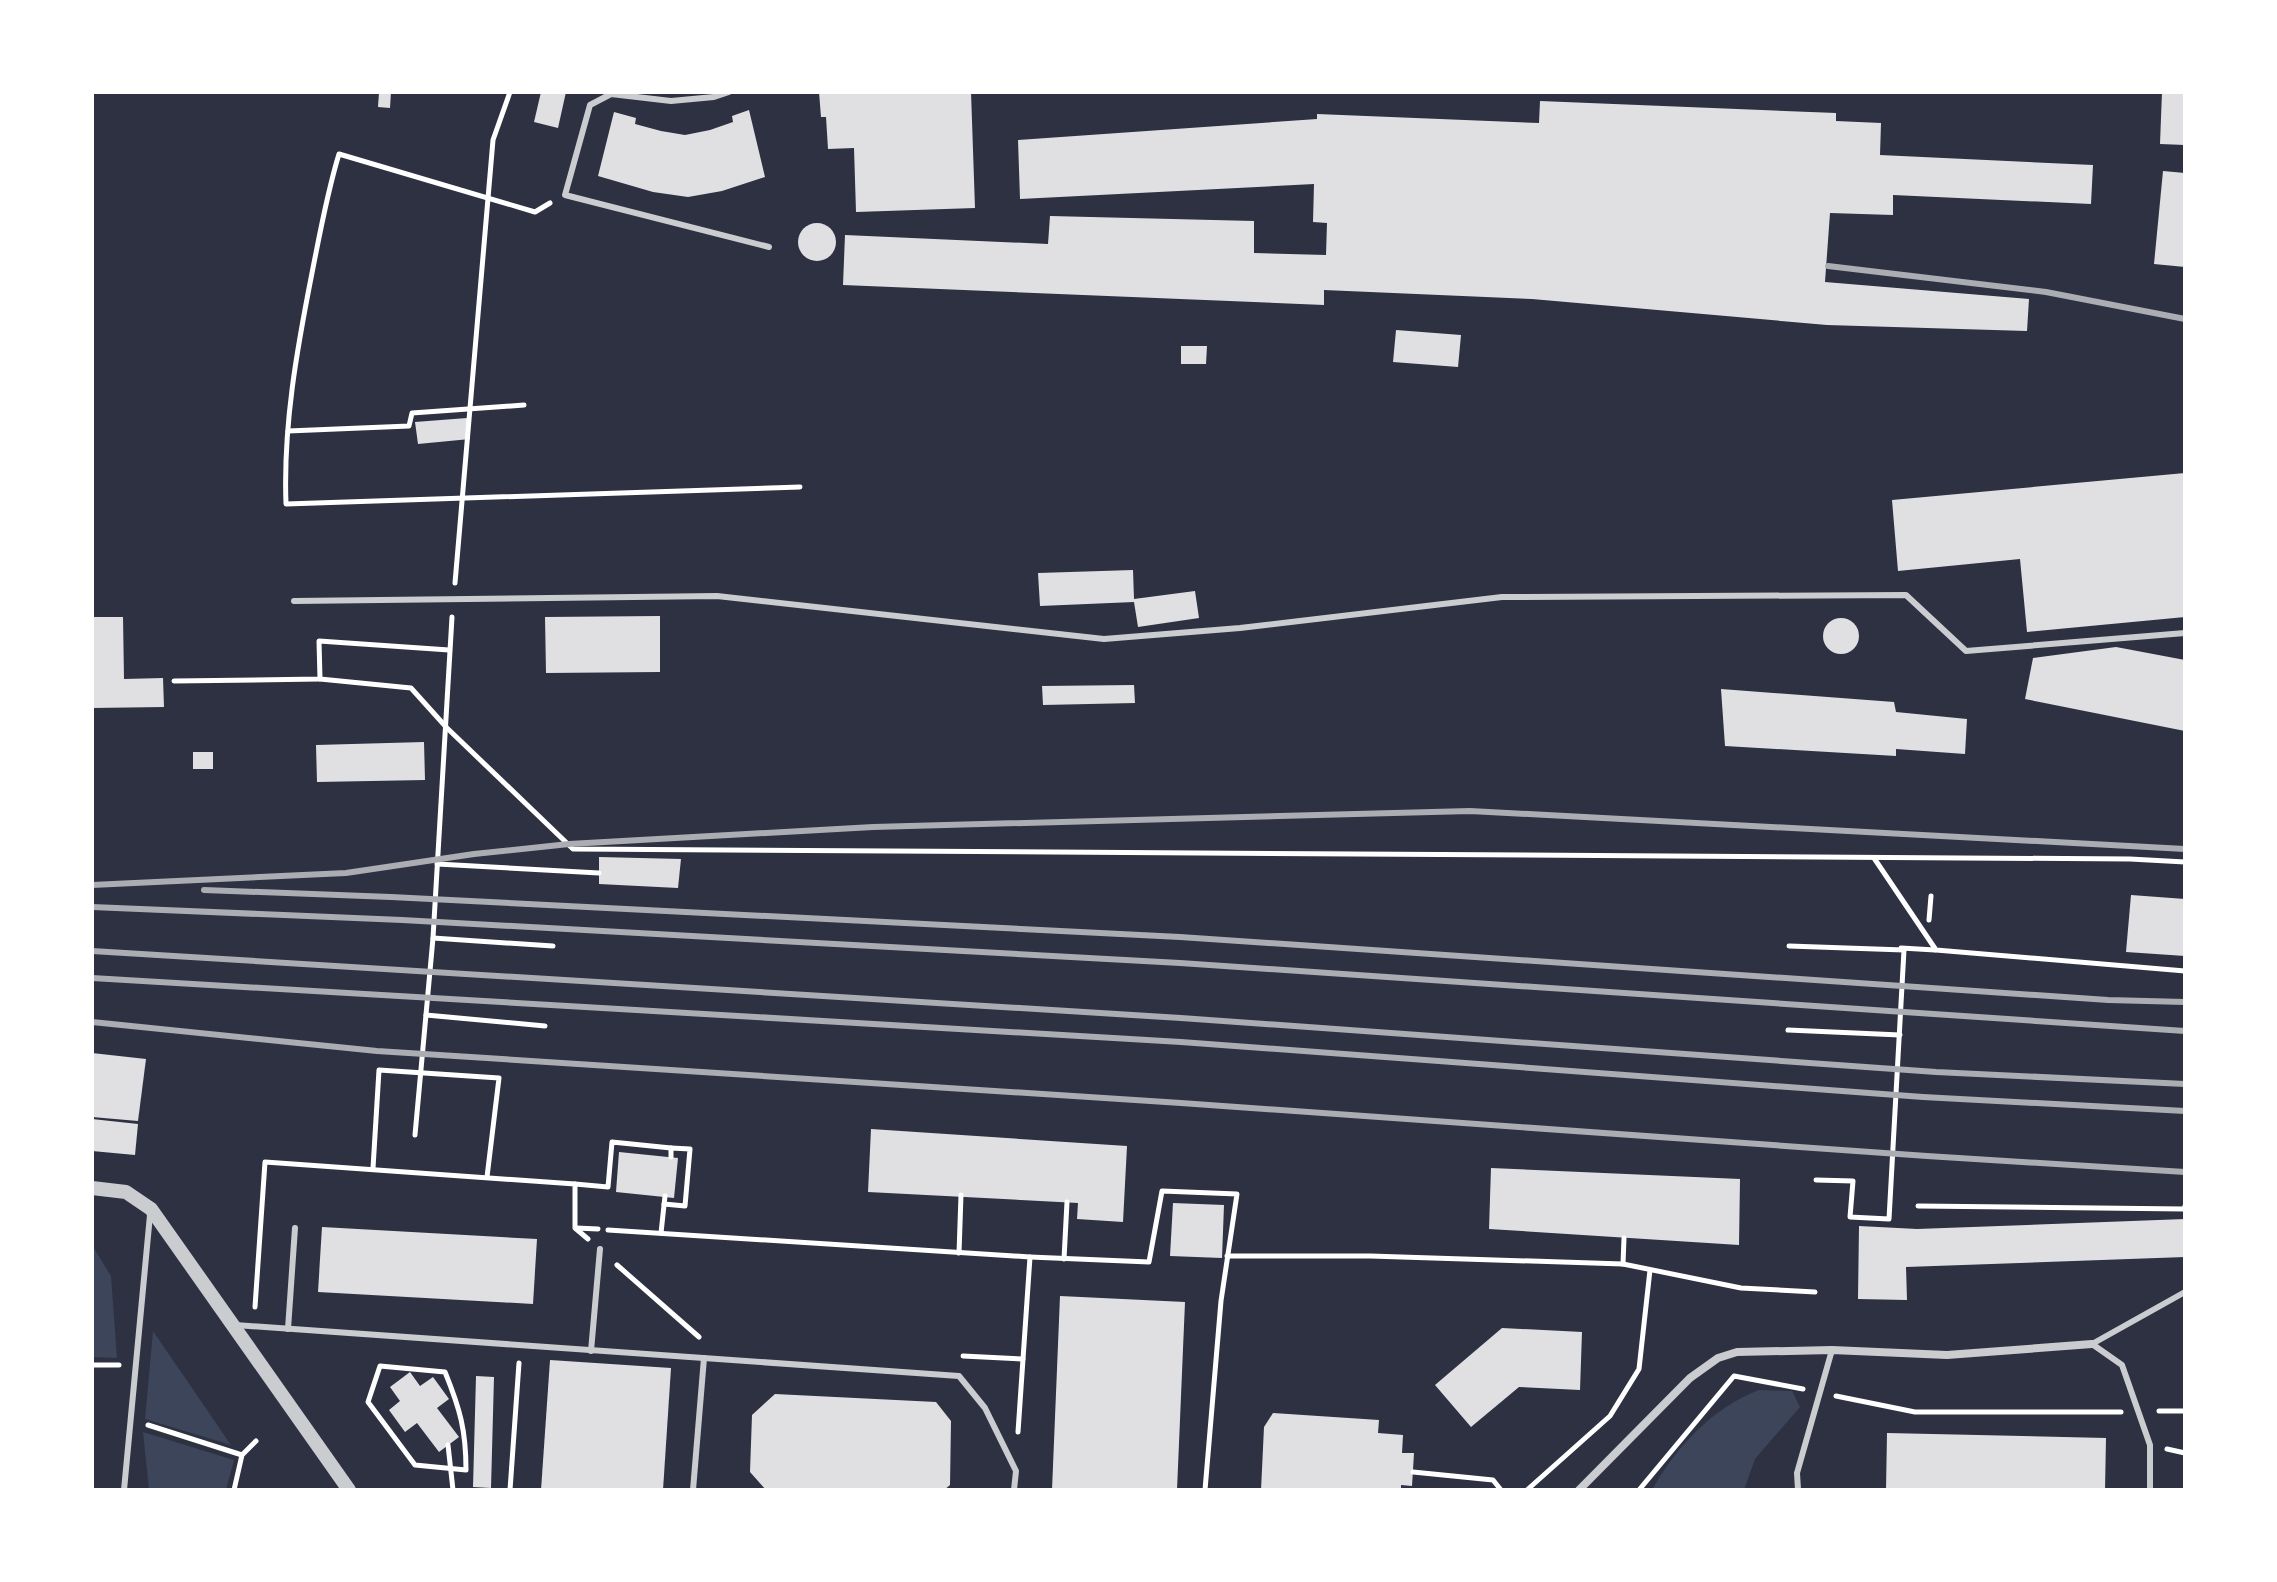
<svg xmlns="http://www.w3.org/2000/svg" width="2277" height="1582" font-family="Lato,sans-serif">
	<rect width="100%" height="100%" fill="#2d3142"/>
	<g fill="#3c4559">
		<path d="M 92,1245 L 111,1276 L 117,1358 L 92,1357 Z"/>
		<path d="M 153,1331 L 231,1445 L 145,1419 Z"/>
		<path d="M 1759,1390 L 1792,1391 L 1800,1407 L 1755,1459 L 1744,1490 L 1652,1490 C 1675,1448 1713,1407 1759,1390 Z"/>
		<path d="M 143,1432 L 234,1460 L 226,1490 L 149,1490 Z"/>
	</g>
	<g fill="#e0e0e3">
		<path d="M 379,92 L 391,92 L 390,108 L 378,107 Z"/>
		<path d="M 541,92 L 566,92 L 558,128 L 534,122 Z"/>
		<path d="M 819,92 L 971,92 L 975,208 L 856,212 L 854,148 L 828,149 L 826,117 L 821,117 Z"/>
		<path d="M 2162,92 L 2185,92 L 2185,145 L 2160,144 Z"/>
		<path d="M 1540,101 L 1836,113 L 1836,121 L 1881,123 L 1880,155 L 2093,165 L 2091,204 L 1893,195 L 1893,215 L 1830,213 L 1825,282 L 2029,299 L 2027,331 L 1827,325 L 1532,299 L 1324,290 L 1324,305 L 843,285 L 845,235 L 1048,244 L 1050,216 L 1254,221 L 1254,253 L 1326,255 L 1327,223 L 1313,222 L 1314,184 L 1020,199 L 1018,140 L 1317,119 L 1317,114 L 1539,123 Z"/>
		<path d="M 749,110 L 765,177 L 722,191 L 688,197 L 653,192 L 598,176 L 614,112 L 636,118 L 635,124 L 661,131 L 685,135 L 710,130 L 733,122 L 732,116 Z"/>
		<path d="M 2163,171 L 2185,173 L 2185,267 L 2154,264 Z"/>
		<circle cx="817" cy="242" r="19"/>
		<path d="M 1396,330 L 1461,335 L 1458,367 L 1393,362 Z"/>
		<path d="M 1181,346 L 1207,346 L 1206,364 L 1181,364 Z"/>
		<path d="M 467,418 L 470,439 L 418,444 L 415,422 Z"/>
		<path d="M 2185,473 L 2185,617 L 2027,632 L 2020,559 L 1898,571 L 1892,500 Z"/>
		<path d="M 1133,570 L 1134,599 L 1195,591 L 1199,618 L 1138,627 L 1134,602 L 1040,606 L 1038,573 Z"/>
		<path d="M 660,616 L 660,672 L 546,673 L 545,617 Z"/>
		<path d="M 92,617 L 123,617 L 124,679 L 163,678 L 164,707 L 92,708 Z"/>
		<circle cx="1841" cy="636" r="18"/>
		<path d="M 2116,647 L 2185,660 L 2185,731 L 2025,699 L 2033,658 Z"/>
		<path d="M 1134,685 L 1135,703 L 1043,705 L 1042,686 Z"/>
		<path d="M 1721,689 L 1894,702 L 1896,712 L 1967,719 L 1965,754 L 1896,749 L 1896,756 L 1725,746 Z"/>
		<path d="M 424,742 L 425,780 L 317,782 L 316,745 Z"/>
		<rect x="193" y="752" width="20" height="17"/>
		<path d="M 599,857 L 681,859 L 678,888 L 599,884 Z"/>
		<path d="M 2131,895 L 2185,899 L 2185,956 L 2126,952 Z"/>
		<path d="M 92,1053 L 146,1059 L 138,1121 L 92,1117 Z"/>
		<path d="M 92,1119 L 138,1124 L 135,1155 L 92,1151 Z"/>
		<path d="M 871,1129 L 1127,1146 L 1123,1222 L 1077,1219 L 1078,1203 L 868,1192 Z"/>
		<path d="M 619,1152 L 678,1158 L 674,1198 L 616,1192 Z"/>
		<path d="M 1491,1168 L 1740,1179 L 1739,1245 L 1489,1229 Z"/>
		<path d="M 1173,1203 L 1224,1205 L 1222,1258 L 1170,1256 Z"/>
		<path d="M 2185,1219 L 2185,1257 L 1906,1267 L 1907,1300 L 1858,1299 L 1859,1226 L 1917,1229 Z"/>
		<path d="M 322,1227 L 537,1239 L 533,1304 L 318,1292 Z"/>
		<path d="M 1060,1296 L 1185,1302 L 1177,1490 L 1052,1490 Z"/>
		<path d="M 1502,1328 L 1582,1332 L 1580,1390 L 1519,1387 L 1471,1427 L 1435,1385 Z"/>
		<path d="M 550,1360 L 671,1368 L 663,1490 L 541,1490 Z"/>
		<path d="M 410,1372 L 420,1386 L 433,1377 L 449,1399 L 437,1408 L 459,1437 L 439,1452 L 417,1423 L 405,1432 L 389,1410 L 400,1401 L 390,1387 Z"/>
		<path d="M 476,1376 L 494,1377 L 491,1488 L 473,1487 Z"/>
		<path d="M 775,1394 L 936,1402 L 951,1421 L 950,1485 L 944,1490 L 766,1490 L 750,1472 L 752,1415 Z"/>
		<path d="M 1273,1413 L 1379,1420 L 1378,1433 L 1403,1435 L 1402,1453 L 1414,1453 L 1412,1486 L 1401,1485 L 1401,1490 L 1261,1490 L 1264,1427 Z"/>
		<path d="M 1887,1433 L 2106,1438 L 2105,1490 L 1886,1490 Z"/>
	</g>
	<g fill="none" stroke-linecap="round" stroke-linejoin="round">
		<g stroke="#fff" stroke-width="5">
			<path d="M 550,203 L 535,212 L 339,154 C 327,193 320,233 312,273 C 297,349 283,426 286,504 L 800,487"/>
			<path d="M 288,431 L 409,426 L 412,413 L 524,405"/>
			<path d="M 455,583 L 493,140 L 510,92"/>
			<path d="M 320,679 L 411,688 L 447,728 L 573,849 L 2130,859 L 2185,862"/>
			<path d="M 174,681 L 320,679 L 319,641 L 449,650"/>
			<path d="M 1874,858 L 1936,950 L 2185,971"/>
			<path d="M 437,864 L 599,873"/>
			<path d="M 1929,920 L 1931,896"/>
			<path d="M 433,938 L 553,946"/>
			<path d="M 1789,946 L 1904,950 L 1889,1219 L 1850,1217 L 1853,1181 L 1816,1180"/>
			<path d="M 1901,948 L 1935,950"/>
			<path d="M 426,1015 L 545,1026"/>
			<path d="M 1788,1030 L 1900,1035"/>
			<path d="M 415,1135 L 433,938 L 452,617"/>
			<path d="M 373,1168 L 379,1070 L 499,1078 L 487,1177"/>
			<path d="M 575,1184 L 608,1187 L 612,1142 L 671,1148"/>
			<path d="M 664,1204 L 685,1206 L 690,1149 L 671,1148 L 671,1157"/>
			<path d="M 1918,1206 L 2184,1209 L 2185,1206"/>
			<path d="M 576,1228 L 598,1229"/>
			<path d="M 608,1230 L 1030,1257 L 1149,1262 L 1162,1191 L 1237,1194 L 1221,1301 L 1205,1490"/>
			<path d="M 661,1233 L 665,1196"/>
			<path d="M 959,1253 L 961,1195"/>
			<path d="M 1227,1256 L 1370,1256 L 1623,1264 L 1741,1288 L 1815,1292"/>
			<path d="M 1064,1259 L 1067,1202"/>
			<path d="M 1623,1264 L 1624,1238"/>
			<path d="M 617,1265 L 699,1337"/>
			<path d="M 255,1307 L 265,1162 L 575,1184 L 575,1228 L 588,1239"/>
			<path d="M 963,1356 L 1023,1359"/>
			<path d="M 92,1365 L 119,1365"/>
			<path d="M 380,1366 L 445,1372 C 460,1409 466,1430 466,1470 L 415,1465 L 368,1402 Z"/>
			<path d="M 1836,1396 L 1915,1412 L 2121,1412"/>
			<path d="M 2159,1411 L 2185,1411"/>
			<path d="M 148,1425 L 242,1455"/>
			<path d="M 1018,1432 L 1030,1257"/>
			<path d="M 448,1445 L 453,1490"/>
			<path d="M 2167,1449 L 2185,1453"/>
			<path d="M 1413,1472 L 1493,1480 L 1501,1490"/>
			<path d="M 234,1490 L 242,1455 L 256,1441"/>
			<path d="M 510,1490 L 519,1363"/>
			<path d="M 1527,1490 L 1610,1416 L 1639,1369 L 1650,1270"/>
			<path d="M 1639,1490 L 1734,1376 L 1803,1389"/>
		</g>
		<g stroke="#caccd0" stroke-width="6">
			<path d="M 729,92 L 714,97 L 671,101 L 611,94 L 590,105 L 565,195 L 769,247"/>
			<path d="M 294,601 L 717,596 L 1104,639 L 1240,628 L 1502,597 L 1906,595 L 1966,651 L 2185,633"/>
			<path d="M 235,1325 L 959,1376 L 985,1408 L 1016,1471 L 1014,1490"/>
			<path d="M 288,1329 L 295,1228"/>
			<path d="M 591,1351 L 600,1249"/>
			<path d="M 124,1490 L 150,1215"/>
			<path d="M 693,1490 L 704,1358"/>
			<path d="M 1798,1490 L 1797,1473 L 1832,1350"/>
			<path d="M 2150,1490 L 2150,1445 L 2122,1365 L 2092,1344 L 2185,1292"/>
		</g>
		<path stroke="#caccd0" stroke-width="8" d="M 1579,1490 L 1690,1378 L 1718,1358 L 1737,1352 L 1832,1350 L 1947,1355 L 2092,1344"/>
		<path stroke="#caccd0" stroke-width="14" d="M 92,1188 L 126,1192 L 151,1209 L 349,1490"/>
		<g stroke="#abadb3" stroke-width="6">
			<path d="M 1828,266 L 2046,292 L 2185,319"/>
			<path d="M 92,885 L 346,873 L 474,854 L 569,844 L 873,827 L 1470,811 L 2185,849"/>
			<path d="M 204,890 L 391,897 L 1180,937 L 2108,1000 L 2185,1002"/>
			<path d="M 92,907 L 402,920 L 1180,963 L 2185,1031"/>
			<path d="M 92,951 L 1181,1018 L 1936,1072 L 2185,1084"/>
			<path d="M 92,978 L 1181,1042 L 1923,1097 L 2185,1111"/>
			<path d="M 92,1022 L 377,1051 L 1181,1103 L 1927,1156 L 2185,1172"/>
		</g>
	</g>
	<rect width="2277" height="1582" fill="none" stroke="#ffffff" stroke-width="188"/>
</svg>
